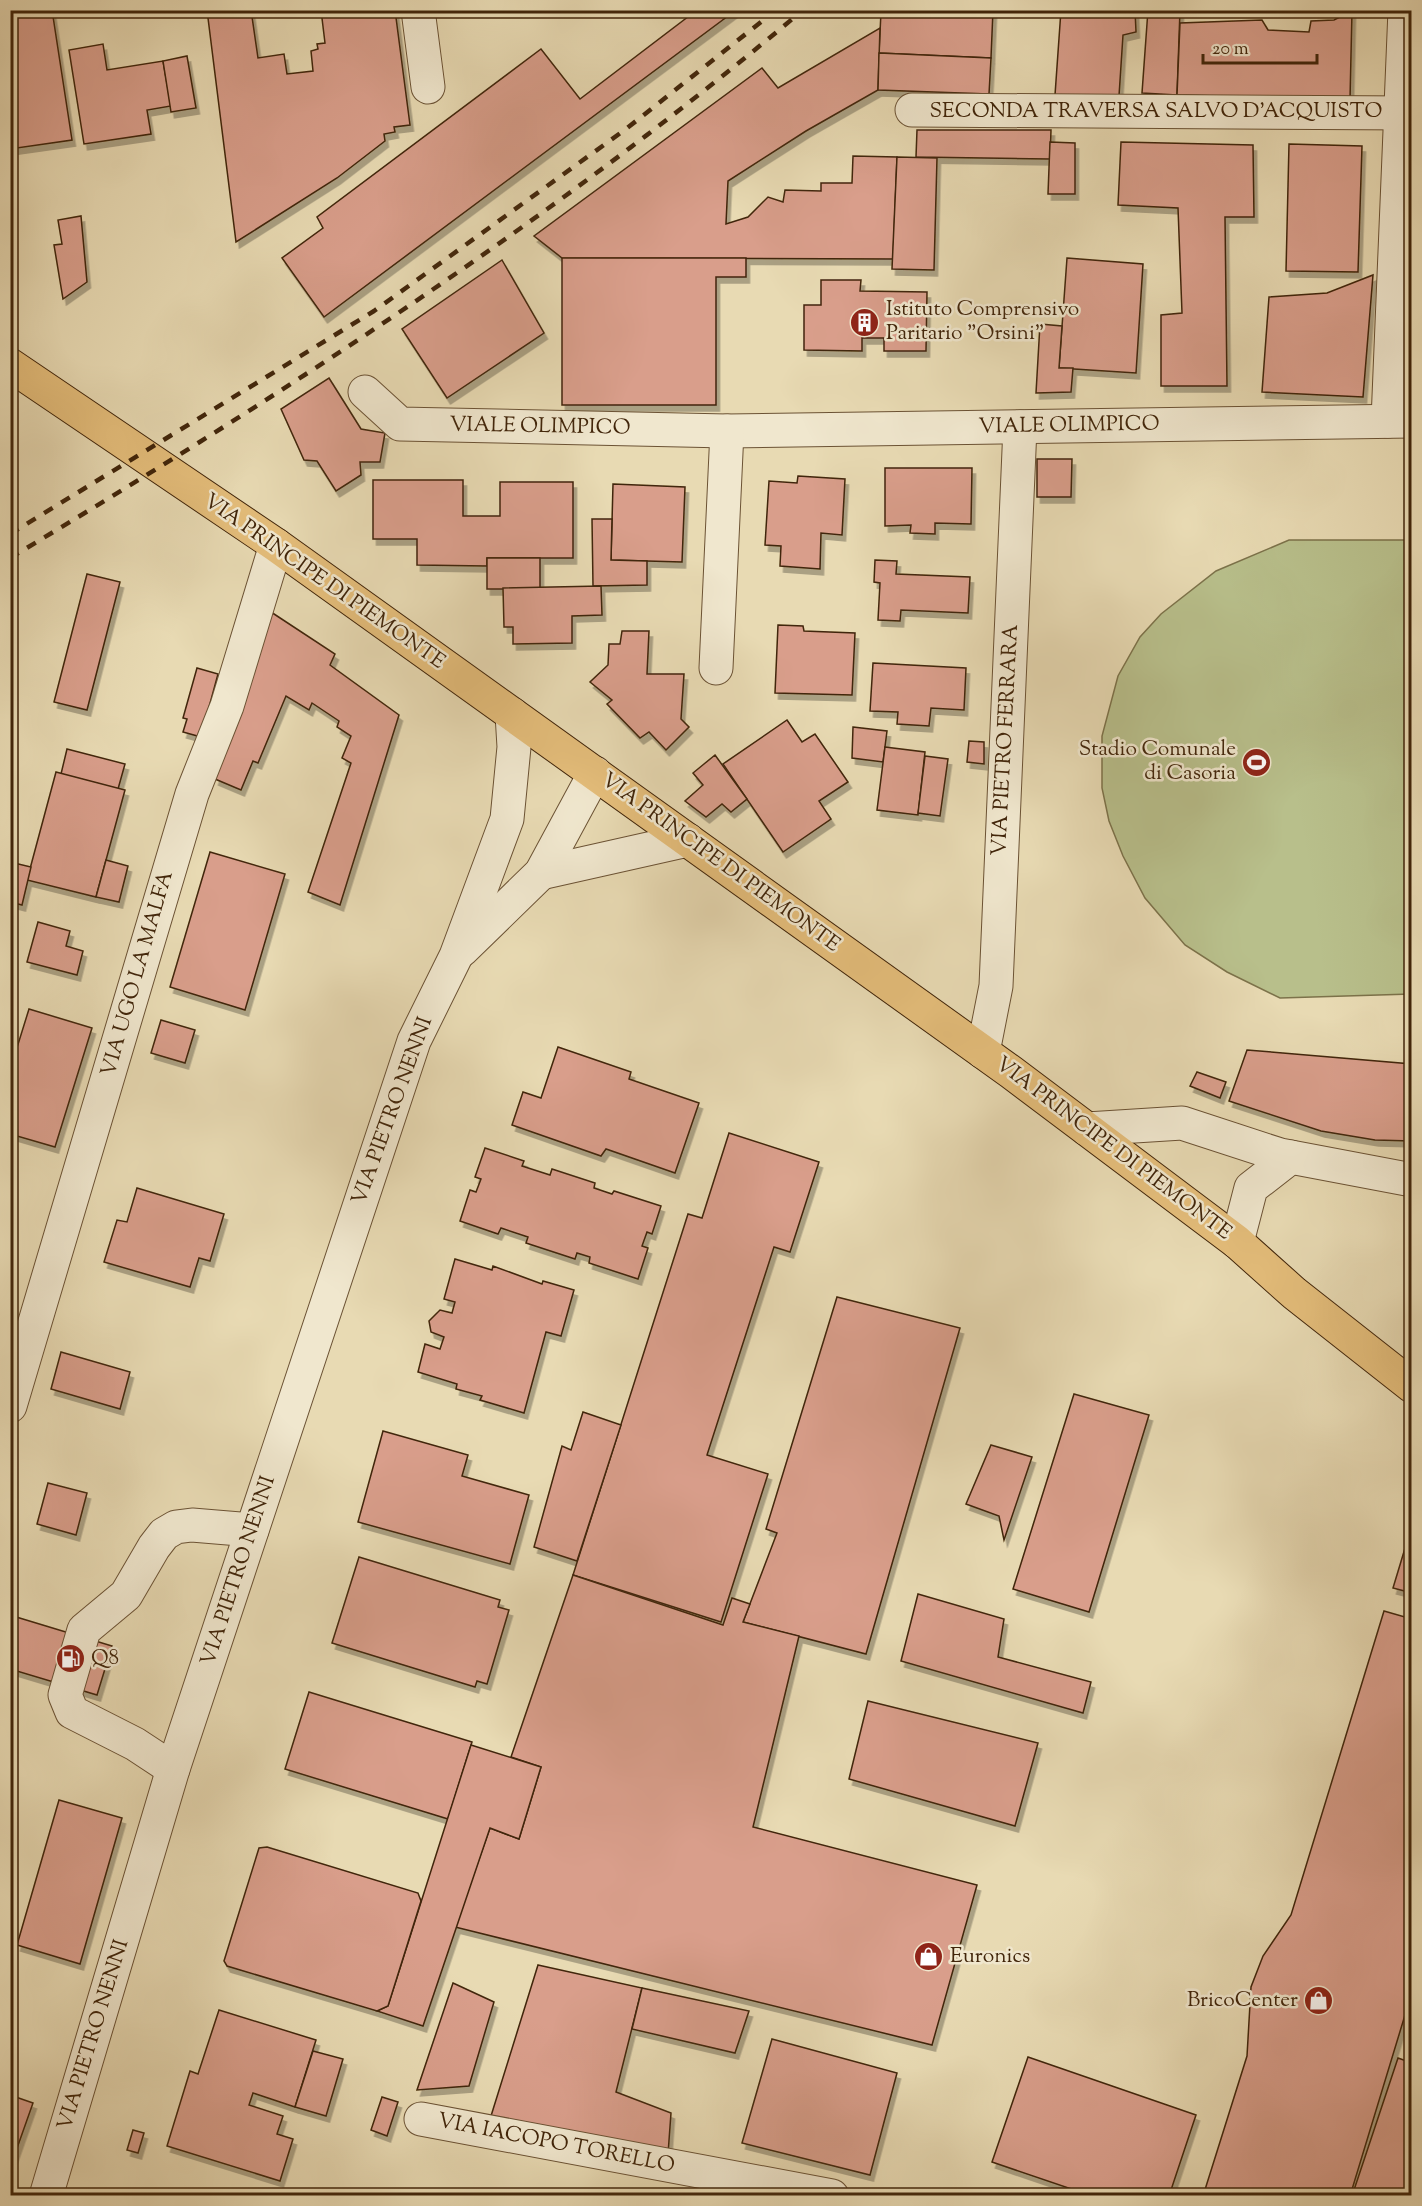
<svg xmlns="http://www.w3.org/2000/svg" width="1422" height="2206" font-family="'Sorts Mill Goudy',serif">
	<defs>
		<filter id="shadow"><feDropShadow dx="3.5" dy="6" stdDeviation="0" flood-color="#0004"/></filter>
	</defs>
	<rect width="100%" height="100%" fill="#e8dab3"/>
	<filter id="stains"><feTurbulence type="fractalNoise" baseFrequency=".00333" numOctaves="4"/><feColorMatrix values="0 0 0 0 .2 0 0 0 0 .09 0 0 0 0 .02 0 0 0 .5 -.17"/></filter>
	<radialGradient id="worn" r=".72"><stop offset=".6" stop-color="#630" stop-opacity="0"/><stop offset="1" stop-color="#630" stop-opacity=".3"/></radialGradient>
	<path fill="#b8bf8b" stroke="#7c724a" stroke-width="1.5" d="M 1289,540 L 1411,540 L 1411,994 L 1280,998 L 1227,972 L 1185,945 L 1145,898 L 1123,856 L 1109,821 L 1102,788 L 1102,736 L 1118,676 L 1140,637 L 1161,614 L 1216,571 Z"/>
	<g fill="#d99e8b" stroke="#41250a" stroke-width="1.5" filter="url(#shadow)">
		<path d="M 10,10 L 52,10 L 72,140 L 10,149 Z"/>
		<path d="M 207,10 L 251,10 L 258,58 L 284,54 L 287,74 L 313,71 L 311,51 L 318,49 L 317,44 L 325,43 L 321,10 L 395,10 L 410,125 L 394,127 L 395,132 L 384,134 L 385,141 L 337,178 L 236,242 Z"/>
		<path d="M 697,10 L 736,10 L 324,317 L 282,258 L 323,228 L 317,217 L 541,49 L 580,99 Z"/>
		<path d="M 883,10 L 993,10 L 991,58 L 879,53 L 881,12 Z"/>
		<path d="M 1061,10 L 1135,10 L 1136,32 L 1123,35 L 1119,96 L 1055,95 Z"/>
		<path d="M 1148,10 L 1180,10 L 1177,95 L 1142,93 Z"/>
		<path d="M 1352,11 L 1350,99 L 1177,95 L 1180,23 L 1262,20 L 1268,30 L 1309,32 L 1311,21 L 1334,20 Z"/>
		<path d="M 880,28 L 878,90 L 806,131 L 728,181 L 726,224 L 748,217 L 768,197 L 783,202 L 785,190 L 821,191 L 821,183 L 852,183 L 853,156 L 897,157 L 893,259 L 562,258 L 534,236 L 762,68 L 778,88 Z"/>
		<path d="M 103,44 L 107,70 L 163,61 L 171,106 L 147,110 L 151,134 L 84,144 L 69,50 Z"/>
		<path d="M 879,53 L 991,58 L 989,94 L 878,90 Z"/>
		<path d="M 187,56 L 196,108 L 171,112 L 163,61 Z"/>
		<path d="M 917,130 L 1051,130 L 1050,159 L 916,157 Z"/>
		<path d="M 1050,142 L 1075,143 L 1075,194 L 1048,194 Z"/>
		<path d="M 1121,142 L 1253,145 L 1254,217 L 1225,217 L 1227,386 L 1161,386 L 1161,315 L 1182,313 L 1178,208 L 1118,205 Z"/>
		<path d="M 1289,144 L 1362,146 L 1358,272 L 1286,271 Z"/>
		<path d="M 897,157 L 937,158 L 934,270 L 892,269 Z"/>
		<path d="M 81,216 L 87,282 L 63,299 L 54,245 L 62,244 L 58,220 Z"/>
		<path d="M 562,258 L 746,258 L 746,277 L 716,277 L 716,405 L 562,405 Z"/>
		<path d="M 1067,258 L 1143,264 L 1136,373 L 1059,368 Z"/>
		<path d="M 502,260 L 544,333 L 447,398 L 402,329 Z"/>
		<path d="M 1373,275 L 1363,397 L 1262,392 L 1269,297 L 1327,293 Z"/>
		<path d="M 821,280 L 861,280 L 860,291 L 927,292 L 926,351 L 884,351 L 884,338 L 862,338 L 862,351 L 804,350 L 804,305 L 821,305 Z"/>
		<path d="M 1040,324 L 1062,326 L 1059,368 L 1073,368 L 1071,392 L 1036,393 Z"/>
		<path d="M 329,378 L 361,429 L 385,433 L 380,462 L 360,462 L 361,475 L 336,491 L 317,461 L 304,460 L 281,409 Z"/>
		<path d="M 1037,459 L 1072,459 L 1071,497 L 1037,497 Z"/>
		<path d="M 885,468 L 972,468 L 971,524 L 935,523 L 935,534 L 910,533 L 911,525 L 885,526 Z"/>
		<path d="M 798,476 L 845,479 L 842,535 L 821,533 L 820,569 L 780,566 L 781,546 L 765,545 L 769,481 L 797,483 Z"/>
		<path d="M 373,480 L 463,480 L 463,516 L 500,516 L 500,482 L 573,482 L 573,558 L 487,558 L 487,566 L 417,565 L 417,539 L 373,539 Z"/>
		<path d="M 613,484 L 685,487 L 682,562 L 611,560 Z"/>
		<path d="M 592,519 L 612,519 L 611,560 L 647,561 L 647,585 L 593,586 Z"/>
		<rect x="487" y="558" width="53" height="31"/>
		<path d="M 875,560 L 897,561 L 896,574 L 970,577 L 968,613 L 901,610 L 900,621 L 878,620 L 880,583 L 874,582 Z"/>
		<path d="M 87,574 L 120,582 L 87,710 L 54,702 Z"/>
		<path d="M 601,586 L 602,615 L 572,616 L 572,643 L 513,644 L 513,627 L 504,627 L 503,588 Z"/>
		<path d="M 271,612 L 335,654 L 330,665 L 399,715 L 340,905 L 308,892 L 351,763 L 342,758 L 351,736 L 337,727 L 339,721 L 312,703 L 309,710 L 286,696 L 258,763 L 253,761 L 241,790 L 215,779 Z"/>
		<path d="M 778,625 L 803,626 L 804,631 L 855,633 L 852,695 L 775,693 Z"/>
		<path d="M 622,631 L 649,631 L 647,674 L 684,674 L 681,719 L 689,727 L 666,750 L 649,732 L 640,738 L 607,704 L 612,700 L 590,682 L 608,665 L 609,644 L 620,644 Z"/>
		<path d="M 873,663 L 966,668 L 964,710 L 931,708 L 929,726 L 897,724 L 898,712 L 870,711 Z"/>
		<path d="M 197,668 L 218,674 L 201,737 L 183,732 L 187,719 L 183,718 Z"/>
		<path d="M 787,720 L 802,742 L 815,734 L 848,782 L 819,801 L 831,819 L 783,852 L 723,764 Z"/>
		<path d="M 853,727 L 887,731 L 883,762 L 852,758 Z"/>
		<path d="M 969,741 L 984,742 L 984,764 L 967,762 Z"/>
		<path d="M 885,747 L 925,752 L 918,815 L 877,810 Z"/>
		<path d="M 67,749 L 125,764 L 118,789 L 61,774 Z"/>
		<path d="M 715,755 L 747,799 L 731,812 L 722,804 L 706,817 L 685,801 L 703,785 L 693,773 Z"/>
		<path d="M 925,756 L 948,759 L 940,816 L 918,813 Z"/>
		<path d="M 56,772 L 125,790 L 96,897 L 27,880 Z"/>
		<path d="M 210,852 L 285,874 L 245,1010 L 170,987 Z"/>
		<path d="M 106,860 L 128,866 L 119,902 L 96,897 Z"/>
		<path d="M 10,862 L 31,867 L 22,905 L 10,902 Z"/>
		<path d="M 38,922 L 70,931 L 66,946 L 83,951 L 77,975 L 27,962 Z"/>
		<path d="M 29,1009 L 92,1028 L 55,1147 L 10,1134 L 10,1070 Z"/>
		<path d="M 161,1020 L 195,1030 L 185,1063 L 151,1053 Z"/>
		<path d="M 558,1047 L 631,1072 L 629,1079 L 699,1103 L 675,1173 L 606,1149 L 601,1156 L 512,1125 L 523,1092 L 541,1098 Z"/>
		<path d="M 1247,1050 L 1412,1064 L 1412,1141 L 1375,1140 L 1321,1131 L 1229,1101 Z"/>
		<path d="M 1197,1072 L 1226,1082 L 1220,1098 L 1190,1086 Z"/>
		<path d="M 729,1133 L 819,1162 L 790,1252 L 774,1247 L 707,1455 L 768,1474 L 721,1622 L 573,1575 L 688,1214 L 702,1218 Z"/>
		<path d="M 485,1148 L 524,1161 L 522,1166 L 550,1175 L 552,1169 L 595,1183 L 594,1188 L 612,1194 L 614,1191 L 661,1206 L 652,1234 L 647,1232 L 642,1246 L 648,1248 L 638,1279 L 589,1263 L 590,1257 L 577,1253 L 575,1259 L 526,1243 L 528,1237 L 501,1228 L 498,1234 L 460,1221 L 470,1190 L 476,1192 L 481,1179 L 475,1177 Z"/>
		<path d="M 137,1188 L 224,1214 L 210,1261 L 199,1258 L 190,1287 L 104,1262 L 117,1220 L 127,1222 Z"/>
		<path d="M 455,1259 L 492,1270 L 493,1266 L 542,1284 L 543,1281 L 574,1290 L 561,1336 L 546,1332 L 524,1413 L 480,1400 L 482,1396 L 456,1389 L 457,1384 L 418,1372 L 425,1344 L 440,1349 L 444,1337 L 431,1332 L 429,1321 L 440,1310 L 452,1313 L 455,1302 L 444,1299 Z"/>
		<path d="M 837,1297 L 960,1328 L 866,1654 L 743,1622 L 777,1533 L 766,1529 Z"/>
		<path d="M 61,1352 L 130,1372 L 120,1409 L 51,1389 Z"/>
		<path d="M 1074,1394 L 1149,1415 L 1089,1612 L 1013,1589 Z"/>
		<path d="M 583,1412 L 621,1425 L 577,1561 L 534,1547 L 562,1446 L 571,1450 Z"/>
		<path d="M 383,1431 L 468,1455 L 462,1476 L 529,1495 L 510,1564 L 358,1522 Z"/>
		<path d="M 991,1445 L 1032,1457 L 1004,1540 L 999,1516 L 966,1504 Z"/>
		<path d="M 48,1483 L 87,1493 L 76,1535 L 37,1524 Z"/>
		<path d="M 1412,1525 L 1412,1593 L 1393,1588 Z"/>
		<path d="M 359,1557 L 500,1600 L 498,1607 L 509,1610 L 487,1684 L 477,1681 L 475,1687 L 332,1643 Z"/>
		<path d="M 573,1575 L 723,1625 L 732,1598 L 750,1604 L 743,1622 L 799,1636 L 753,1827 L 977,1885 L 932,2045 L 455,1927 L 490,1828 L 519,1839 L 541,1767 L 511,1757 Z"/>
		<path d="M 918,1594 L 1004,1619 L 998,1657 L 1091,1682 L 1083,1713 L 901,1661 Z"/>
		<path d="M 1384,1611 L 1412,1619 L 1412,1992 L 1350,2196 L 1203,2196 L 1247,2056 L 1251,1987 L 1263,1956 L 1291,1915 Z"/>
		<path d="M 13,1616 L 112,1646 L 97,1695 L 10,1669 L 10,1625 Z"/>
		<path d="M 309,1692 L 472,1742 L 448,1819 L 285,1769 Z"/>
		<path d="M 868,1701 L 1038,1743 L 1015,1826 L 849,1779 Z"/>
		<path d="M 471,1745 L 541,1767 L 519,1839 L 490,1828 L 423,2026 L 377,2011 L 388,2006 Z"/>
		<path d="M 59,1800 L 122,1818 L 80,1964 L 17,1945 Z"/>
		<path d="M 267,1847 L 418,1893 L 421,1901 L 388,2006 L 377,2011 L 227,1966 L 224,1961 L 259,1848 Z"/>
		<path d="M 538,1965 L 642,1988 L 616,2092 L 671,2113 L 668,2154 L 491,2116 Z"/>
		<path d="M 453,1983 L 494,2002 L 469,2086 L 417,2090 Z"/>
		<path d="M 642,1988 L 749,2011 L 735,2053 L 632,2029 Z"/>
		<path d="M 219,2010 L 316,2040 L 295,2107 L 253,2093 L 249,2105 L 283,2116 L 277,2134 L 293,2139 L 280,2181 L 167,2146 L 190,2071 L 198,2074 Z"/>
		<path d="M 772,2039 L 897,2073 L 870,2175 L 742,2143 Z"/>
		<path d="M 313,2051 L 343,2059 L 326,2116 L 295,2107 Z"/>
		<path d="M 1028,2057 L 1196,2115 L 1169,2196 L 1092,2196 L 992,2162 Z"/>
		<path d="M 1398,2058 L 1412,2063 L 1412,2196 L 1352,2196 Z"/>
		<path d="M 10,2095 L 33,2103 L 10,2168 Z"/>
		<path d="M 382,2097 L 398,2102 L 387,2136 L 371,2130 Z"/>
		<path d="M 133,2130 L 144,2133 L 138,2153 L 127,2150 Z"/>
	</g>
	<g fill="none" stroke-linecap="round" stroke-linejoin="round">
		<defs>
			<g id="minor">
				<path d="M 418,10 L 428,87"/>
				<path d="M 912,110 L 1412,113"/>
				<path d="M 365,392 L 400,424 L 727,431 L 1412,421"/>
				<path d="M 1388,421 L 1405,10"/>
				<path d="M 716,668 L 727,431"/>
				<path d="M 541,873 L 688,840"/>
				<path d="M 462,950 L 541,873 L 595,773"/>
				<path d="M 983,1052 L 996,986 L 1020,427"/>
				<path d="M 1087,1129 L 1182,1123 L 1280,1155 L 1412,1180"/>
				<path d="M 1237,1242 L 1251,1188 L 1291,1157"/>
				<path d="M 10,1406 L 192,794 L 227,706 L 276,545"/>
				<path d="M 173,1769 L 135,1744 L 72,1712 L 65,1695 L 84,1630 L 126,1595 L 154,1547 L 164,1534 L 176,1527 L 192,1525 L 252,1530"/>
				<path d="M 421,2119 L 832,2196"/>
				<path d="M 46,2196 L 173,1769 L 414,1041 L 456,956 L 507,819 L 514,747 L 512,714"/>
			</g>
			<path id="major" d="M 10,365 L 276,545 L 1011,1072 L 1237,1242 L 1294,1293 L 1412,1386"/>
		</defs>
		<use href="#minor" stroke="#6b5234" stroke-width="35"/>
		<use href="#major" stroke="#41250a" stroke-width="35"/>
		<use href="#minor" stroke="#f0e7ce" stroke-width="33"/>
		<use href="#major" stroke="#e4bd7a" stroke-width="33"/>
		<g stroke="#41250a" stroke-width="4.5" stroke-dasharray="10 10" stroke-linecap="butt">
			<path d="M 10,534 L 374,311 L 626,129 L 776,10"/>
			<path d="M 10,558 C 286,393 557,217 803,10"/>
		</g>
	</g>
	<defs>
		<symbol id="building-disc" viewBox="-11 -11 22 22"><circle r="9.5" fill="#8f2418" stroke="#f0e7ce"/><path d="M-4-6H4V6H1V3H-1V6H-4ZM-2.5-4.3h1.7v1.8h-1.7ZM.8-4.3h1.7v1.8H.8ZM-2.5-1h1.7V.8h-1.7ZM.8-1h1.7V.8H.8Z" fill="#fff"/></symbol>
		<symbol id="stadium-disc" viewBox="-11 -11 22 22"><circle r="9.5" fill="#8f2418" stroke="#f0e7ce"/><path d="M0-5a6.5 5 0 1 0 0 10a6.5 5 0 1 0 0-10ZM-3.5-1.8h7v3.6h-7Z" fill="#fff"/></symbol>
		<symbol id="fuel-disc" viewBox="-11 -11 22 22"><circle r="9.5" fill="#8f2418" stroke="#f0e7ce"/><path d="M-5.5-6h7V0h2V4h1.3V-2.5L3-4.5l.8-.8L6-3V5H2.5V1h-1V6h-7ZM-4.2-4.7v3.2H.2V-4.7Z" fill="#fff"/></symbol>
		<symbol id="shop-disc" viewBox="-11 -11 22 22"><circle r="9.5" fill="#8f2418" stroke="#f0e7ce"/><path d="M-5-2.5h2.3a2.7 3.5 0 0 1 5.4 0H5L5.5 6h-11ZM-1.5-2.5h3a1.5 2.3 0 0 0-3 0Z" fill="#fff"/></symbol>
	</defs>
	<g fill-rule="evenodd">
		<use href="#building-disc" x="848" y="306" width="33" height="33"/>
		<use href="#stadium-disc" x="1240" y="746" width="33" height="33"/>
		<use href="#fuel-disc" x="54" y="1642" width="33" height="33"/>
		<use href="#shop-disc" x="912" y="1940" width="33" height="33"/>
		<use href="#shop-disc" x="1302" y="1984" width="33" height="33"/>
	</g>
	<g text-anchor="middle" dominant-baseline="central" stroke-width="5" stroke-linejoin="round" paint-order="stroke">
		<g font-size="21" fill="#41250a" stroke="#f0e7ce">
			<text x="1156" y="112">SECONDA TRAVERSA SALVO D'ACQUISTO</text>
			<text transform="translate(1069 426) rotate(-1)">VIALE OLIMPICO</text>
			<text transform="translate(540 427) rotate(1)">VIALE OLIMPICO</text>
			<text transform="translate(324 582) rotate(35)">VIA PRINCIPE DI PIEMONTE</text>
			<text transform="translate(1006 740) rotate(-87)">VIA PIETRO FERRARA</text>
			<text transform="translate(720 863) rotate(36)">VIA PRINCIPE DI PIEMONTE</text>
			<text transform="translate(138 974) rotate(-74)">VIA UGO LA MALFA</text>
			<text transform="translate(393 1111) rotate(-70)">VIA PIETRO NENNI</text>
			<text transform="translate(1113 1149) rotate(37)">VIA PRINCIPE DI PIEMONTE</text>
			<text transform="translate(239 1571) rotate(-72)">VIA PIETRO NENNI</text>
			<text transform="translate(94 2035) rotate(-73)">VIA PIETRO NENNI</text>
			<text transform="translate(556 2144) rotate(11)">VIA IACOPO TORELLO</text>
		</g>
		<g font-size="21" fill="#41250a" stroke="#f0e7ce" text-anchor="start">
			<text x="886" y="310">Istituto Comprensivo<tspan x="886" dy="24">Paritario "Orsini"</tspan></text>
			<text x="1236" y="750" text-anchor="end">Stadio Comunale<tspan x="1236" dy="24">di Casoria</tspan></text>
			<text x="91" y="1659">Q8</text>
			<text x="950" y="1957">Euronics</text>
			<text x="1298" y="2001" text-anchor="end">BricoCenter</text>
		</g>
	</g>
	<rect width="1422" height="2206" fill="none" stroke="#e8dab3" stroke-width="36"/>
	<rect x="12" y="12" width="1398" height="2182" fill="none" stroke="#41250a" stroke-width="3"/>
	<rect x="18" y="18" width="1386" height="2170" fill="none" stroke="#41250a" stroke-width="1.5"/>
	<path d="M1203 54v9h114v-9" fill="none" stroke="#41250a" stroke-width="3"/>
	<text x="1212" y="54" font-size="18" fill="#41250a" stroke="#f0e7ce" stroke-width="4.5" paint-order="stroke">20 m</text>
	<rect width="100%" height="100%" filter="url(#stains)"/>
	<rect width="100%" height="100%" fill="url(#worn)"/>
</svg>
